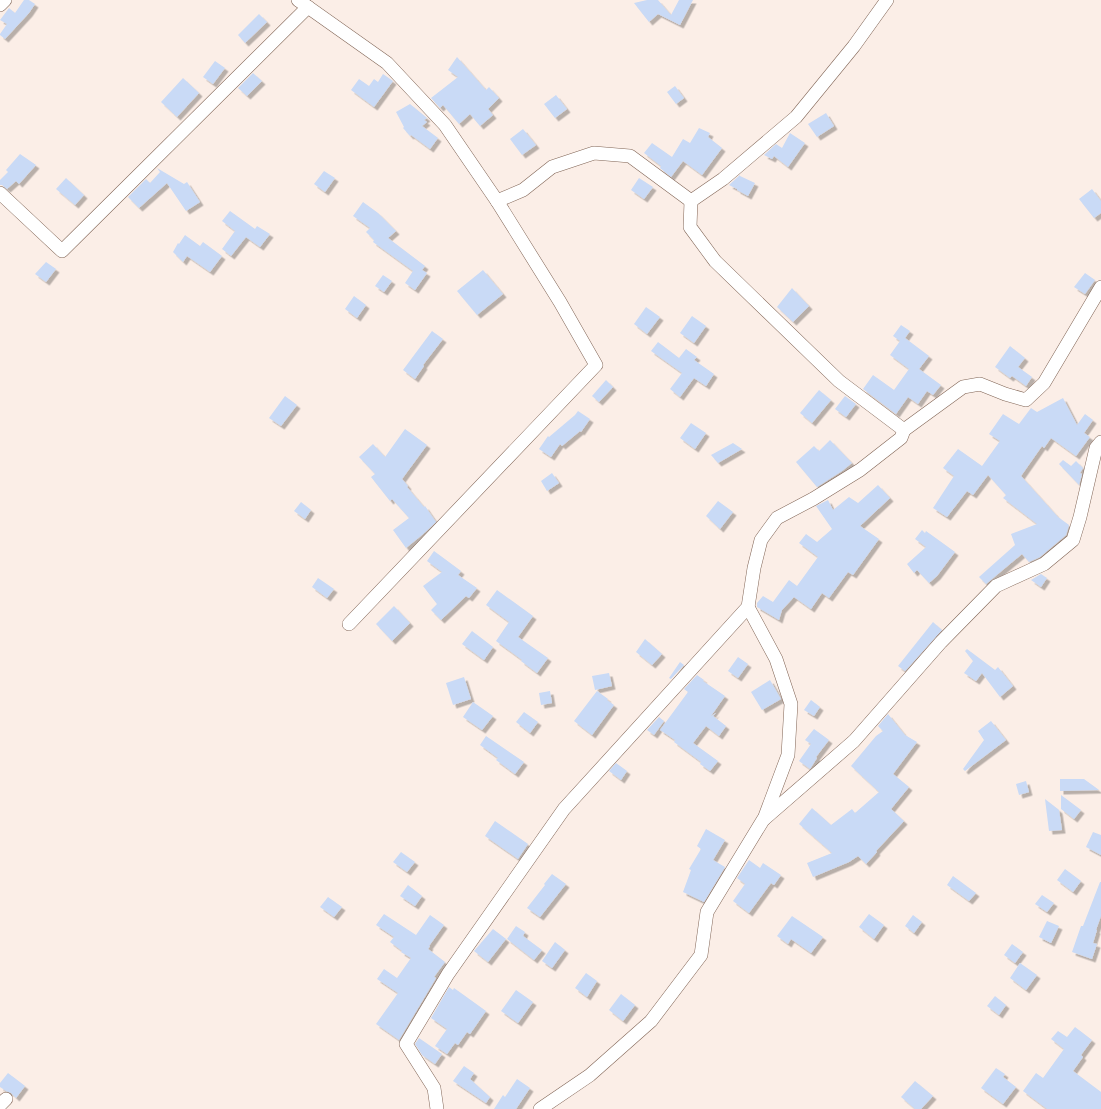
<svg xmlns="http://www.w3.org/2000/svg" width="1101" height="1109" font-family="'Golos Text',sans-serif">
	<defs>
		<filter id="shadow"><feDropShadow dx="3.5" dy="3.5" stdDeviation="0" flood-color="#0004"/></filter>
	</defs>
	<rect width="100%" height="100%" fill="#fbeee7"/>
	<g fill="#c9daf6" filter="url(#shadow)">
		<path d="M 24,0 L 29,0 L 35,4 L 29,13 L 5,39 L 0,35 L 0,34 L 7,24 L 0,20 L 9,8 L 15,13 Z"/>
		<path d="M 647,0 L 658,0 L 671,15 L 679,0 L 693,0 L 680,25 L 658,14 L 649,22 L 634,3 Z"/>
		<path d="M 259,14 L 267,22 L 245,43 L 238,35 Z"/>
		<path d="M 457,57 L 486,90 L 489,87 L 499,98 L 488,109 L 493,115 L 480,126 L 470,114 L 459,124 L 443,105 L 440,108 L 431,98 L 458,77 L 448,70 Z"/>
		<path d="M 215,61 L 225,68 L 213,84 L 203,77 Z"/>
		<path d="M 253,73 L 262,81 L 247,96 L 238,88 Z"/>
		<path d="M 383,74 L 393,81 L 374,107 L 351,90 L 359,79 L 369,86 L 374,79 L 378,82 Z"/>
		<path d="M 183,78 L 199,93 L 177,117 L 161,102 Z"/>
		<path d="M 675,86 L 684,98 L 676,104 L 667,92 Z"/>
		<path d="M 556,95 L 567,109 L 555,118 L 544,104 Z"/>
		<path d="M 410,104 L 427,118 L 424,120 L 427,122 L 422,126 L 438,138 L 430,149 L 411,135 L 410,136 L 403,128 L 404,127 L 396,112 Z"/>
		<path d="M 826,113 L 834,126 L 817,137 L 808,124 Z"/>
		<path d="M 699,128 L 710,133 L 708,137 L 722,148 L 702,175 L 683,161 L 671,177 L 660,168 L 661,166 L 644,153 L 652,143 L 672,157 L 683,139 L 690,143 Z"/>
		<path d="M 523,129 L 536,145 L 522,155 L 510,139 Z"/>
		<path d="M 790,133 L 805,143 L 788,167 L 774,156 L 772,159 L 764,155 L 776,144 L 782,148 Z"/>
		<path d="M 20,154 L 36,165 L 19,184 L 16,181 L 7,189 L 2,185 L 0,185 L 0,180 L 8,172 L 6,170 Z"/>
		<path d="M 157,168 L 184,184 L 187,182 L 200,202 L 186,211 L 167,183 L 139,208 L 128,197 L 146,179 L 150,183 L 160,172 Z"/>
		<path d="M 324,171 L 335,178 L 325,192 L 314,184 Z"/>
		<path d="M 740,175 L 740,176 L 755,183 L 748,196 L 737,190 L 737,189 L 729,185 Z"/>
		<path d="M 66,178 L 84,195 L 75,205 L 56,189 Z"/>
		<path d="M 639,178 L 653,187 L 644,199 L 631,190 Z"/>
		<path d="M 1092,189 L 1101,201 L 1101,213 L 1094,218 L 1079,199 Z"/>
		<path d="M 363,202 L 378,213 L 396,231 L 388,238 L 425,266 L 422,270 L 427,273 L 415,290 L 405,283 L 413,271 L 373,242 L 374,240 L 366,232 L 370,228 L 353,216 Z"/>
		<path d="M 230,211 L 255,229 L 257,226 L 270,234 L 260,247 L 246,237 L 231,256 L 222,249 L 235,231 L 222,221 Z"/>
		<path d="M 185,235 L 200,246 L 203,242 L 222,256 L 210,272 L 187,256 L 183,262 L 173,252 L 178,243 L 179,244 Z"/>
		<path d="M 46,262 L 56,269 L 46,282 L 35,274 Z"/>
		<path d="M 483,270 L 503,294 L 477,315 L 457,291 Z"/>
		<path d="M 1085,273 L 1095,280 L 1085,294 L 1074,287 Z"/>
		<path d="M 383,275 L 392,281 L 384,292 L 375,286 Z"/>
		<path d="M 792,288 L 809,306 L 793,322 L 777,307 Z"/>
		<path d="M 354,296 L 366,305 L 357,318 L 345,309 Z"/>
		<path d="M 646,307 L 660,317 L 647,334 L 634,324 Z"/>
		<path d="M 692,316 L 706,326 L 694,343 L 680,333 Z"/>
		<path d="M 901,325 L 910,331 L 905,338 L 929,356 L 919,369 L 941,385 L 933,395 L 927,391 L 918,404 L 908,397 L 896,414 L 863,389 L 873,375 L 894,390 L 909,369 L 890,355 L 900,341 L 893,336 Z"/>
		<path d="M 432,331 L 443,339 L 423,365 L 424,366 L 415,379 L 403,370 Z"/>
		<path d="M 658,342 L 679,358 L 686,349 L 697,357 L 694,360 L 714,374 L 706,386 L 694,378 L 680,397 L 670,389 L 682,373 L 651,351 Z"/>
		<path d="M 1010,346 L 1025,358 L 1018,367 L 1032,377 L 1026,386 L 1012,376 L 1010,378 L 995,367 Z"/>
		<path d="M 606,380 L 613,387 L 599,402 L 592,396 Z"/>
		<path d="M 819,390 L 831,400 L 812,423 L 800,413 Z"/>
		<path d="M 285,396 L 297,405 L 281,426 L 269,418 Z"/>
		<path d="M 845,396 L 856,404 L 846,417 L 835,409 Z"/>
		<path d="M 1063,398 L 1077,425 L 1085,414 L 1093,420 L 1084,433 L 1090,437 L 1076,456 L 1051,438 L 1044,448 L 1042,446 L 1021,476 L 1058,517 L 1069,525 L 1066,535 L 1040,557 L 1029,562 L 1022,554 L 986,584 L 979,577 L 1015,545 L 1011,534 L 1037,524 L 1003,498 L 1006,495 L 988,475 L 973,495 L 967,491 L 947,517 L 933,508 L 954,476 L 943,468 L 958,449 L 982,466 L 1000,441 L 989,434 L 1003,414 L 1019,424 L 1031,408 L 1037,412 Z"/>
		<path d="M 578,411 L 590,419 L 581,432 L 580,431 L 562,446 L 560,444 L 551,457 L 539,449 L 548,436 L 549,437 L 575,415 Z"/>
		<path d="M 691,423 L 706,433 L 695,449 L 680,438 Z"/>
		<path d="M 405,429 L 427,445 L 402,479 L 408,486 L 407,487 L 424,507 L 425,506 L 436,522 L 422,535 L 406,548 L 393,530 L 409,518 L 392,499 L 390,501 L 371,477 L 375,474 L 359,457 L 373,444 L 385,457 Z"/>
		<path d="M 830,440 L 852,463 L 842,471 L 817,487 L 796,462 L 814,446 L 819,451 Z"/>
		<path d="M 733,443 L 742,449 L 718,463 L 711,455 Z"/>
		<path d="M 1063,460 L 1071,466 L 1076,461 L 1083,468 L 1080,473 L 1082,474 L 1079,485 L 1059,464 Z"/>
		<path d="M 552,473 L 559,483 L 547,491 L 541,481 Z"/>
		<path d="M 878,485 L 890,498 L 860,526 L 879,539 L 853,575 L 848,572 L 829,598 L 822,593 L 811,609 L 794,597 L 782,610 L 779,620 L 757,607 L 757,603 L 763,596 L 773,602 L 789,580 L 797,586 L 818,557 L 799,543 L 806,534 L 817,542 L 832,529 L 816,506 L 828,500 L 833,510 L 849,497 L 858,503 Z"/>
		<path d="M 718,501 L 733,512 L 720,529 L 706,516 Z"/>
		<path d="M 301,502 L 311,510 L 305,519 L 294,511 Z"/>
		<path d="M 922,530 L 925,533 L 926,531 L 955,552 L 937,576 L 929,583 L 917,570 L 914,573 L 907,564 L 926,547 L 915,539 Z"/>
		<path d="M 434,551 L 461,571 L 458,575 L 477,588 L 469,598 L 466,596 L 441,620 L 431,610 L 437,604 L 423,586 L 442,572 L 427,561 Z"/>
		<path d="M 1041,574 L 1047,578 L 1041,587 L 1031,580 Z"/>
		<path d="M 318,578 L 334,589 L 327,598 L 312,587 Z"/>
		<path d="M 497,590 L 533,616 L 518,637 L 548,658 L 537,673 L 521,661 L 522,660 L 496,641 L 509,622 L 486,605 Z"/>
		<path d="M 394,606 L 410,623 L 392,641 L 376,624 Z"/>
		<path d="M 933,622 L 942,630 L 905,671 L 898,666 Z"/>
		<path d="M 472,631 L 493,647 L 484,660 L 462,644 Z"/>
		<path d="M 645,639 L 662,654 L 652,665 L 636,652 Z"/>
		<path d="M 967,649 L 995,670 L 998,667 L 1013,686 L 1000,697 L 982,673 L 976,681 L 964,673 L 973,661 L 965,651 Z"/>
		<path d="M 738,657 L 748,664 L 738,678 L 728,671 Z"/>
		<path d="M 680,662 L 684,665 L 671,679 L 669,678 Z"/>
		<path d="M 609,673 L 612,686 L 595,690 L 592,676 Z"/>
		<path d="M 697,675 L 704,680 L 703,681 L 725,696 L 711,716 L 716,713 L 713,716 L 726,726 L 719,736 L 706,726 L 693,743 L 718,761 L 710,771 L 700,764 L 701,762 L 674,742 L 675,740 L 660,730 L 688,692 L 684,689 Z"/>
		<path d="M 464,677 L 471,699 L 453,705 L 446,683 Z"/>
		<path d="M 770,680 L 781,699 L 762,710 L 751,692 Z"/>
		<path d="M 550,691 L 552,703 L 541,705 L 539,693 Z"/>
		<path d="M 597,691 L 608,699 L 607,700 L 614,705 L 592,735 L 574,721 Z"/>
		<path d="M 811,700 L 820,707 L 814,716 L 804,710 Z"/>
		<path d="M 473,702 L 493,716 L 482,730 L 463,717 Z"/>
		<path d="M 524,712 L 538,722 L 530,733 L 516,722 Z"/>
		<path d="M 888,714 L 905,735 L 917,742 L 893,774 L 909,787 L 891,809 L 904,821 L 876,851 L 877,852 L 866,864 L 858,856 L 849,862 L 813,877 L 807,863 L 832,853 L 799,824 L 812,808 L 831,825 L 852,809 L 855,813 L 879,792 L 851,766 L 876,736 L 883,731 L 878,726 Z"/>
		<path d="M 659,717 L 664,721 L 654,735 L 647,730 Z"/>
		<path d="M 991,721 L 1006,740 L 965,771 L 963,769 L 984,740 L 978,731 Z"/>
		<path d="M 814,729 L 829,740 L 816,757 L 817,758 L 810,769 L 799,761 L 811,744 L 805,740 Z"/>
		<path d="M 486,736 L 524,762 L 515,774 L 496,760 L 498,758 L 480,745 Z"/>
		<path d="M 616,763 L 627,771 L 621,780 L 609,771 Z"/>
		<path d="M 1060,779 L 1084,779 L 1099,790 L 1060,791 Z"/>
		<path d="M 1026,781 L 1029,792 L 1019,795 L 1016,784 Z"/>
		<path d="M 1061,795 L 1081,810 L 1074,819 L 1061,809 Z"/>
		<path d="M 1045,799 L 1059,810 L 1062,830 L 1049,831 Z"/>
		<path d="M 495,821 L 528,844 L 518,859 L 485,836 Z"/>
		<path d="M 706,829 L 725,840 L 713,860 L 725,867 L 704,902 L 683,892 L 691,870 L 689,869 L 701,849 L 697,846 Z"/>
		<path d="M 1093,832 L 1101,835 L 1101,855 L 1086,847 Z"/>
		<path d="M 401,852 L 415,862 L 407,872 L 393,862 Z"/>
		<path d="M 749,860 L 760,868 L 763,863 L 781,875 L 774,885 L 771,883 L 749,913 L 733,901 L 745,884 L 737,878 Z"/>
		<path d="M 1065,869 L 1081,881 L 1073,892 L 1057,880 Z"/>
		<path d="M 552,874 L 566,884 L 540,917 L 527,908 L 545,885 L 544,884 Z"/>
		<path d="M 953,876 L 976,893 L 969,901 L 947,885 Z"/>
		<path d="M 1100,882 L 1101,882 L 1101,916 L 1096,930 L 1097,930 L 1093,943 L 1097,944 L 1092,959 L 1072,952 L 1081,926 L 1083,926 Z"/>
		<path d="M 408,885 L 422,896 L 415,906 L 400,896 Z"/>
		<path d="M 1042,895 L 1054,903 L 1047,912 L 1035,904 Z"/>
		<path d="M 328,897 L 342,907 L 334,917 L 320,907 Z"/>
		<path d="M 384,914 L 416,935 L 430,915 L 444,925 L 429,946 L 430,946 L 428,949 L 445,962 L 434,977 L 436,978 L 399,1040 L 376,1024 L 398,993 L 377,979 L 384,969 L 397,978 L 411,958 L 401,952 L 402,951 L 390,942 L 394,937 L 376,925 Z"/>
		<path d="M 869,914 L 884,925 L 874,939 L 859,927 Z"/>
		<path d="M 913,915 L 922,922 L 914,933 L 905,926 Z"/>
		<path d="M 792,916 L 823,937 L 811,953 L 791,939 L 788,944 L 777,936 Z"/>
		<path d="M 1047,921 L 1059,926 L 1051,943 L 1039,937 Z"/>
		<path d="M 516,926 L 525,932 L 523,936 L 542,950 L 534,960 L 507,939 Z"/>
		<path d="M 493,929 L 506,939 L 488,962 L 474,951 Z"/>
		<path d="M 555,942 L 565,950 L 552,968 L 542,961 Z"/>
		<path d="M 1012,944 L 1023,952 L 1015,963 L 1004,955 Z"/>
		<path d="M 1020,963 L 1037,975 L 1026,990 L 1010,978 Z"/>
		<path d="M 586,973 L 597,981 L 587,997 L 575,988 Z"/>
		<path d="M 449,987 L 453,990 L 454,988 L 486,1011 L 470,1034 L 467,1032 L 458,1045 L 455,1043 L 447,1054 L 435,1046 L 447,1029 L 431,1018 Z"/>
		<path d="M 516,990 L 533,1002 L 518,1023 L 501,1011 Z"/>
		<path d="M 621,994 L 635,1005 L 623,1021 L 609,1010 Z"/>
		<path d="M 995,996 L 1006,1005 L 999,1015 L 987,1006 Z"/>
		<path d="M 1075,1027 L 1092,1040 L 1081,1055 L 1083,1057 L 1073,1071 L 1101,1092 L 1101,1109 L 1047,1109 L 1023,1091 L 1036,1073 L 1043,1078 L 1064,1049 L 1051,1039 L 1058,1031 L 1067,1037 Z"/>
		<path d="M 419,1038 L 442,1054 L 435,1064 L 422,1055 L 415,1044 Z"/>
		<path d="M 464,1066 L 474,1073 L 470,1079 L 490,1097 L 486,1103 L 453,1081 Z"/>
		<path d="M 996,1068 L 1005,1074 L 1003,1077 L 1016,1087 L 1003,1104 L 981,1088 Z"/>
		<path d="M 8,1073 L 25,1086 L 16,1098 L 11,1093 L 6,1091 L 0,1087 L 0,1083 Z"/>
		<path d="M 517,1079 L 530,1088 L 516,1109 L 494,1109 L 503,1095 L 505,1097 Z"/>
		<path d="M 915,1081 L 933,1096 L 921,1109 L 915,1109 L 901,1097 Z"/>
	</g>
	<g fill="none" stroke-linecap="round" stroke-linejoin="round">
		<defs>
			<g id="minor">
				<path d="M 298,0 L 387,63 L 445,125 L 497,201 L 523,190 L 552,167 L 594,153 L 630,156 L 691,201 L 723,179 L 796,117 L 854,46 L 887,0"/>
				<path d="M 0,5 L 5,0"/>
				<path d="M 0,193 L 62,251 L 308,7"/>
				<path d="M 904,430 L 963,387 L 980,384 L 1005,394 L 1026,400 L 1044,383 L 1101,287"/>
				<path d="M 748,607 L 776,659 L 791,704 L 788,755 L 764,819"/>
				<path d="M 349,624 L 596,365 L 560,302 L 497,201"/>
				<path d="M 0,1105 L 6,1099"/>
				<path d="M 437,1109 L 434,1088 L 406,1044 L 448,974 L 564,809 L 748,607 L 754,568 L 761,540 L 777,518 L 813,499 L 860,470 L 901,438 L 904,430 L 839,381 L 715,261 L 690,227 L 691,201"/>
				<path d="M 540,1109 L 590,1075 L 651,1021 L 701,955 L 707,912 L 763,820 L 854,741 L 941,642 L 996,586 L 1044,564 L 1073,540 L 1080,517 L 1096,448 L 1101,442"/>
			</g>
		</defs>
		<use href="#minor" stroke="#816556" stroke-width="14"/>
		<use href="#minor" stroke="#fff" stroke-width="13"/>
	</g>
</svg>
